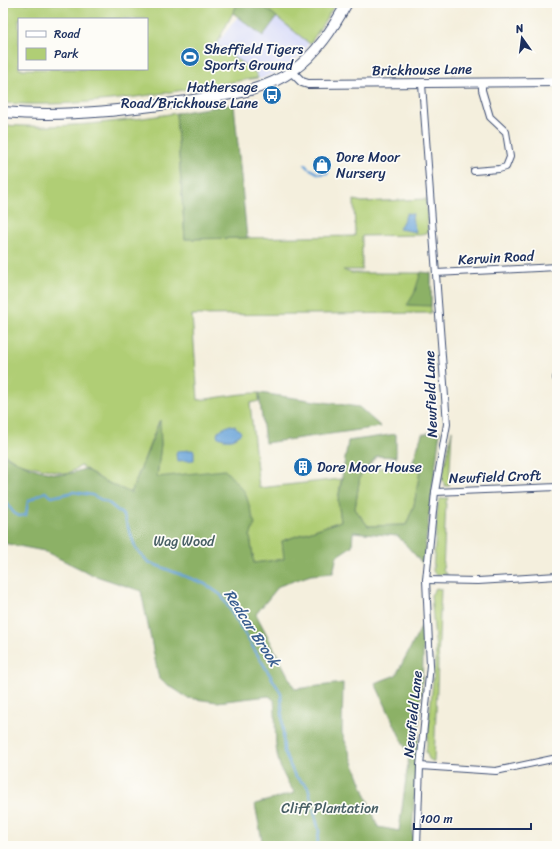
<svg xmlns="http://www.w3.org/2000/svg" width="560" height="849" font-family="Sriracha,sans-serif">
	<rect width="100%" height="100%" fill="#fdfcf7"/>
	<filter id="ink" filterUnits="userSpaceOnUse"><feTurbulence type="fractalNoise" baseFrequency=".025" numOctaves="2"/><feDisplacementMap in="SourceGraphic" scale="8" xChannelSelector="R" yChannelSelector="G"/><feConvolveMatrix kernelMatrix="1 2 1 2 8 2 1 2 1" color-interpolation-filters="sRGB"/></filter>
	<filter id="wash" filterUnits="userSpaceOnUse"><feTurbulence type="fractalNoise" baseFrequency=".012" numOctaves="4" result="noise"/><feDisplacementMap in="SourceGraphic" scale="16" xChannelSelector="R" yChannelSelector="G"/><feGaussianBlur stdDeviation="0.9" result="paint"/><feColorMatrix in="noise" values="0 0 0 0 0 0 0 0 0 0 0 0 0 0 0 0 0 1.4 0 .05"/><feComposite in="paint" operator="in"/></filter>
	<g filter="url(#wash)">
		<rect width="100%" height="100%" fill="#f4efdd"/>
		<path fill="#d4d8f9" d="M 248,3 L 259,3 L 286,24 L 336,3 L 301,55 L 282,70 L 261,79 L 258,78 L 255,73 L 216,45 Z"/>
		<g fill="#b0ce75" stroke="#667e6a" fill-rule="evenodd">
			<path d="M 3,3 L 238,3 L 216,45 L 256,73 L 258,78 C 174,91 88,109 3,103 ZM 19,19 L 147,19 L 147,69 L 19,69 Z"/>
			<path d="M 259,3 L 336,3 L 310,44 Z"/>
			<path d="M 176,113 L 185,239 L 355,236 L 354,200 L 362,202 L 426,199 L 428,232 L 420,235 L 362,236 L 362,270 L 343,270 L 351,273 L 431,273 L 431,313 L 192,315 L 198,400 C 219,398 238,393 259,393 L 259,401 L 250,403 L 259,488 L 341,479 L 338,501 L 341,521 L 282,541 L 285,559 L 254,563 L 250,536 L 255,524 L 157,477 L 161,444 L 159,421 L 131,493 L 104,481 L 81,466 L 67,474 L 18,463 L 3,453 L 3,125 C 62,129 119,122 176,113 Z"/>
			<path d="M 452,430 L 449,486 L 445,486 L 442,479 Z"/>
			<path d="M 412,464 L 420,471 L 414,505 L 406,525 L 368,526 L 355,509 L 360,476 L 365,470 Z"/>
			<path d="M 441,498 L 448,498 L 446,502 L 443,571 L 448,575 L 435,574 L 433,571 L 438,503 Z"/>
			<path d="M 436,588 L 441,589 L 434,762 L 429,759 L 426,752 L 436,651 L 431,595 Z"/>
		</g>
		<g fill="#8cb166" stroke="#547062">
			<path d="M 238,3 L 259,3 L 277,17 L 263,36 L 233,13 Z"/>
			<path d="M 234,104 L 247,238 L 185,239 L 176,113 Z"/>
			<path d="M 421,272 L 431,273 L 431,306 L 407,305 L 414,294 Z"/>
			<path d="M 259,393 L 359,407 L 381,427 L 265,443 Z"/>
			<path d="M 160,420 L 161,444 L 157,477 L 225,470 L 245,492 L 255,524 L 250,536 L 254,563 L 284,559 L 282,541 L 341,521 L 338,501 L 348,441 L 396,434 L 396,457 L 377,456 L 360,476 L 355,509 L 368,526 L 406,525 L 414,505 L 420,471 L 412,464 L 422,434 L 440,431 L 423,564 L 398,536 L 353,532 L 352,546 L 337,556 L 333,573 L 311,575 L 279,586 L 256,614 L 295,689 L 343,683 L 342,733 L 378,827 L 399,831 L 409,756 L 375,683 L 396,675 L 423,624 L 423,663 L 412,834 L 422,846 L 263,846 L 255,804 L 295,793 C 269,758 278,740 274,700 L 269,696 L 217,702 L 188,698 L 159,679 L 141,591 L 93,575 L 44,551 L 3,543 L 3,454 C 17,464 50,476 67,474 C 73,473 80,470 85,469 L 104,481 L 131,493 Z"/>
		</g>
		<g fill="#67a3d8" stroke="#41699b">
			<path d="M 407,213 L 413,214 L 412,218 L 416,232 L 399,229 Z"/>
			<path d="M 230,425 L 235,426 L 241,432 C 237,441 224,441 217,436 L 218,431 Z"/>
			<path d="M 192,450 L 194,451 L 194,460 L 177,461 L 176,454 L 177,451 Z"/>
		</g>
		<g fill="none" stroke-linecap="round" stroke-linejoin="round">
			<g stroke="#67a3d8" stroke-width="2.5">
				<path d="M 305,165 L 308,168"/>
				<path d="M 310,169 L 319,174 L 328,173"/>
				<path d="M 3,499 L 14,513 L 19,516 L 26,515 L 28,501 L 45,492 L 52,497 L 74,492 L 92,495 L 110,504 L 124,516 L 136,549 L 148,562 L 205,584 L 221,595 L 281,693 L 284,752 L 295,776 L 308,787 L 319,831 L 317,846"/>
			</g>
		</g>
	</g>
	<g filter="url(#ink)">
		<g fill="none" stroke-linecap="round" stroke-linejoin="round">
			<defs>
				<g id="minor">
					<path d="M 474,171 L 499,169 L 506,167 L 510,157 L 506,132 L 490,117 L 482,90 L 482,82"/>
					<path d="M 436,273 L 557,267"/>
					<path d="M 556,378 L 557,378"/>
					<path d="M 435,492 L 557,487"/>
					<path d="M 426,580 L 478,581 L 557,576"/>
					<path d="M 420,766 L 496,771 L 557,758"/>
					<path d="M 417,846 L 420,766 L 430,665 L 426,580 L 435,492 L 447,424 L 422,84"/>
				</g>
				<path id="tertiary" d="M 291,71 L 302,82 L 308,84 L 557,82"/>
				<path id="primary" d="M 3,112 C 68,118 136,109 200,99 C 218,96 237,94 254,89 C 267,85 281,79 292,71 C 317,54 333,28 347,3"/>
			</defs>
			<use href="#minor" stroke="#3c4c71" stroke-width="8"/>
			<use href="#tertiary" stroke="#3c4c71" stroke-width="10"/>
			<use href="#primary" stroke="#3c4c71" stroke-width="12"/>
			<use href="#minor" stroke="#fff" stroke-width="6"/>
			<use href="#tertiary" stroke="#fff" stroke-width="8"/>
			<use href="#primary" stroke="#fff" stroke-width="10"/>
		</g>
	</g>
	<defs>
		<symbol id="stadium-disc" viewBox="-11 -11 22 22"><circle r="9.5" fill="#1f6fb2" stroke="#fdfcf7"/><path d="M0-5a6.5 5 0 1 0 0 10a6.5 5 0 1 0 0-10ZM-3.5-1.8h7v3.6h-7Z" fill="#fff"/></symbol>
		<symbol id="bus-disc" viewBox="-11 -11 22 22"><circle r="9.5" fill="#1f6fb2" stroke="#fdfcf7"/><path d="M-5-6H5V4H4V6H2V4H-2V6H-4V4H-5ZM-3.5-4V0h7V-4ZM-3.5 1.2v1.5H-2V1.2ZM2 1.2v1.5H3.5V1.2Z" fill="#fff"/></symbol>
		<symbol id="shop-disc" viewBox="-11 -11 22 22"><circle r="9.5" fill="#1f6fb2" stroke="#fdfcf7"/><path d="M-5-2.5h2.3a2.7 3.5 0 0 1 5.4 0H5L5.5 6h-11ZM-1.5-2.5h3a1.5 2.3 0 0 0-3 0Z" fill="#fff"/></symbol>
		<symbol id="building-disc" viewBox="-11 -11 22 22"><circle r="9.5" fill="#1f6fb2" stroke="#fdfcf7"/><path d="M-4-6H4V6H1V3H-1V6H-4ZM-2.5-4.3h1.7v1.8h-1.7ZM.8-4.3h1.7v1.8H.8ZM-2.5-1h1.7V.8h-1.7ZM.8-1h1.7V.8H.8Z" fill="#fff"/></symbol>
	</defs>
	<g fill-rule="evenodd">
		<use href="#stadium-disc" x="179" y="46" width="22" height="22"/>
		<use href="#bus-disc" x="261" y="84" width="22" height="22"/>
		<use href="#shop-disc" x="311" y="154" width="22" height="22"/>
		<use href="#building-disc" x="292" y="456" width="22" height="22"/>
	</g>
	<g text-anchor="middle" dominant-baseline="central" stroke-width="3.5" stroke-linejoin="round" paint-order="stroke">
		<g font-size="14" fill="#1b2f5e" stroke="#fdfcf7" text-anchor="start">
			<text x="204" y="49">Sheffield Tigers<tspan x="204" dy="16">Sports Ground</tspan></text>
			<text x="258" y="87" text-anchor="end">Hathersage<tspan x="258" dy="16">Road/Brickhouse Lane</tspan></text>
			<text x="336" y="157">Dore Moor<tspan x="336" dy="16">Nursery</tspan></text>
			<text x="317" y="467">Dore Moor House</text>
		</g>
		<g font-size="14" fill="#1b2f5e" stroke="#fdfcf7">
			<text transform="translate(422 70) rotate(-1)">Brickhouse Lane</text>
			<text transform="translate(496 258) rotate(-3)">Kerwin Road</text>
			<text transform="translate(431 394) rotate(-92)">Newfield Lane</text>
			<text transform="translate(495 477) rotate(-2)">Newfield Croft</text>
			<text transform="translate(413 714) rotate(-84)">Newfield Lane</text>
		</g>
		<g font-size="14" fill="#485f65" stroke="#fdfcf7">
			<text x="184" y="541">Wag Wood</text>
			<text x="330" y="808">Cliff Plantation</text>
		</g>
		<g font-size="15" font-style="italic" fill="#395d8f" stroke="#fdfcf7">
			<text transform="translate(252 628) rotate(57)">Redcar Brook</text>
		</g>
	</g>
	<rect width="560" height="849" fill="none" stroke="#fdfcf7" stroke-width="16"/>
	<rect x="18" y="18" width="130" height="52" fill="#fdfcf7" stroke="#a3aaba"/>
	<rect x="26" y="31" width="20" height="6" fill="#ffffff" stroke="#a3aaba"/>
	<text x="54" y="38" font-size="12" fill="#1b2f5e">Road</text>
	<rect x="26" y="48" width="20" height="12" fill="#b0ce75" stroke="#a3aaba"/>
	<text x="54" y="58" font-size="12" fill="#1b2f5e">Park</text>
	<g transform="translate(522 38) rotate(346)" stroke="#fdfcf7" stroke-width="3" paint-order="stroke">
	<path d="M0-3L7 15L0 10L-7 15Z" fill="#1b2f5e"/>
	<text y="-6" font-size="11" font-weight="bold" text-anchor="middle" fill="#1b2f5e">N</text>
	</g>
	<path d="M414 823v6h117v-6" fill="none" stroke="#1b2f5e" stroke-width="2"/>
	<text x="420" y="823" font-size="12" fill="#1b2f5e" stroke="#fdfcf7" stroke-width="3" paint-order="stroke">100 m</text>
</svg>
